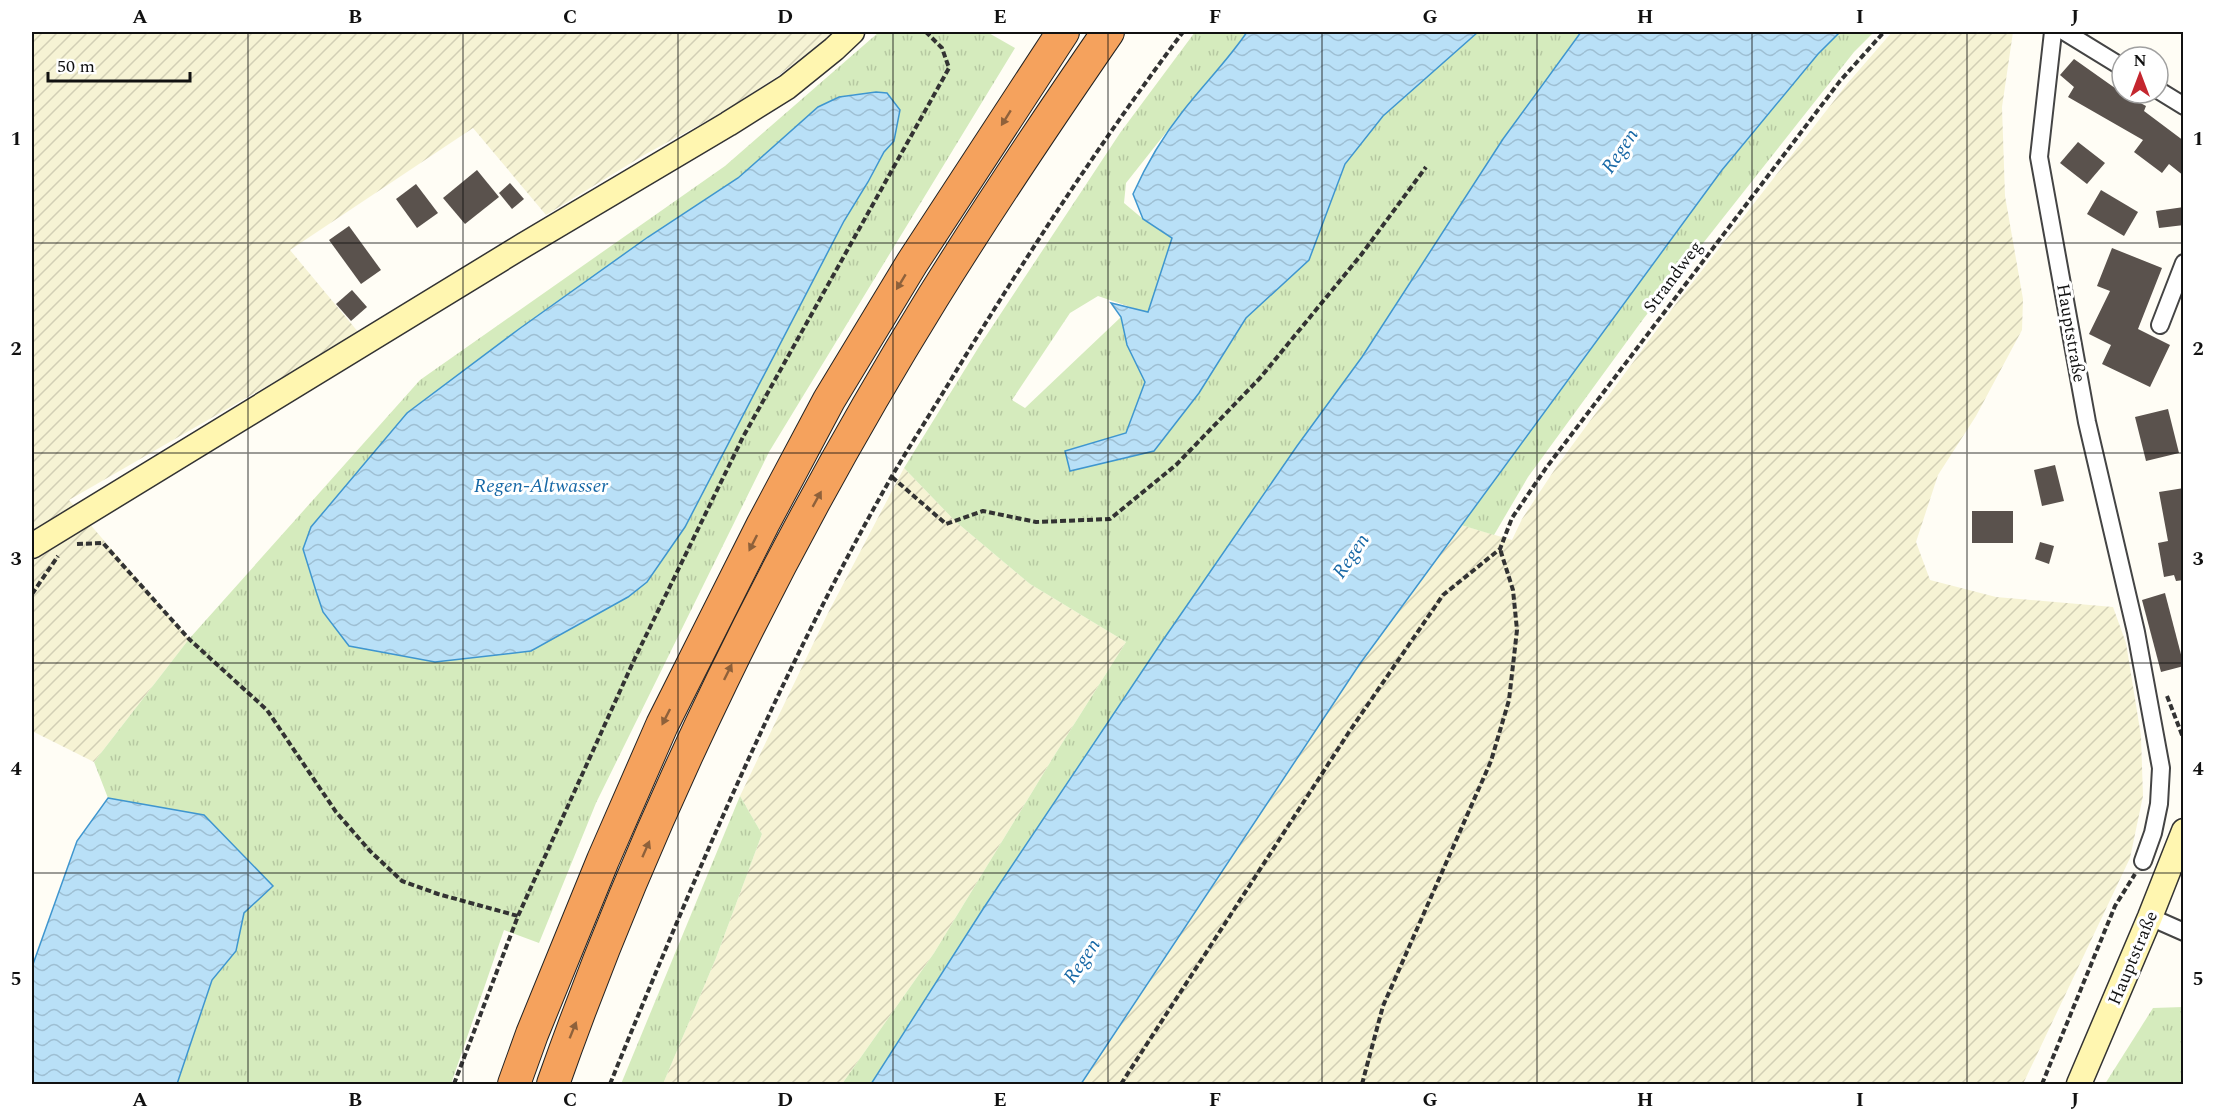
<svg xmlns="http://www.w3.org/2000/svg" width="2215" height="1116" font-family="Spectral,serif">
	<defs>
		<pattern id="farmland-furrows" width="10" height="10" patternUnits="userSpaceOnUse" patternTransform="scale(1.5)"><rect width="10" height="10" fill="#f6f3d4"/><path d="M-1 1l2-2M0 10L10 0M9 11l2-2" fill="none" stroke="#d2cfb5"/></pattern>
		<pattern id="grass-tufts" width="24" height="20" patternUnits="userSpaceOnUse" patternTransform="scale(1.5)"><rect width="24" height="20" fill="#d5ebbd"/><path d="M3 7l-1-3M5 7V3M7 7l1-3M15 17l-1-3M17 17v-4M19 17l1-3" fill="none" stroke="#b6c8a1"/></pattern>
		<pattern id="water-waves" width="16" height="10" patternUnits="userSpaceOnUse" patternTransform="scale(1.5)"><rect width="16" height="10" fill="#b9e0f7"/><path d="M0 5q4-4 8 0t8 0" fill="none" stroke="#9ebfd3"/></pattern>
	</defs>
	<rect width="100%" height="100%" fill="#fffdf5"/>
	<g fill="url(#farmland-furrows)">
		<path d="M 32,32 L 835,32 L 775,78 L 723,112 L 644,155 L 546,215 L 473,128 L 290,250 L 359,333 L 69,500 L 189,639 L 94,762 L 32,731 Z"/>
		<path d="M 1892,32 L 2013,32 L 2002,107 L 2005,196 L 2023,299 L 2022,330 L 1976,416 L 1938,475 L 1916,542 L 1930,580 L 1996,597 L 2113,607 L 2126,643 L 2141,736 L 2143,796 L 2130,858 L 2023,1084 L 1081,1084 L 1359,665 L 1461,525 L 1512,540 L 1522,519 L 1557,466 L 1675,305 L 1847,84 Z"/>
		<path d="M 904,468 L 955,521 L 1030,584 L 1126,642 L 1054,756 L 934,953 L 842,1084 L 663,1084 L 716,958 L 762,834 L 740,796 L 827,615 Z"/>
	</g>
	<g fill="url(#grass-tufts)" fill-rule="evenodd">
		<path d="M 879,32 L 987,32 L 1015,48 L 769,452 L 596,803 L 539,943 L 504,930 L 451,1084 L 177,1084 L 212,980 L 236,951 L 244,913 L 204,815 L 108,798 L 94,762 L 189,639 L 420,380 L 725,166 ZM 856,94 L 900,110 L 894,141 L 884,152 L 868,182 L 844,221 L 685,527 L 647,582 L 628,597 L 596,615 L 311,527 L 407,413 L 519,329 L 648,237 L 738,178 L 818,107 L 839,97 Z"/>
		<path d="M 1195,32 L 1247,32 L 1228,58 L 1183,111 L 1126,183 L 1124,203 L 1143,219 L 1172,238 L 1148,313 L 1098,296 L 1070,313 L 1012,400 L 1025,408 L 1121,317 L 1127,345 L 1145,381 L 1126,433 L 1065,451 L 1071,471 L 1199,393 L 1246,318 L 1309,259 L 1345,164 L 1383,116 L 1478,32 L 1581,32 L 1503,139 L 1362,357 L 1297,446 L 1161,643 L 983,909 L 871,1084 L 842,1084 L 934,953 L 1054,756 L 1126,642 L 1030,584 L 955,521 L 904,468 L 980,345 L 1120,133 Z"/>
		<path d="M 1840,32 L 1874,32 L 1854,52 L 1644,318 L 1528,477 L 1494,535 L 1461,525 L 1722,170 L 1818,54 Z"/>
		<path d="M 740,796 L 762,834 L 716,958 L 663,1084 L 621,1084 Z"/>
		<path d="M 2183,1007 L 2181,1084 L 2105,1084 L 2153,1008 Z"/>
	</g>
	<g fill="url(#water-waves)" stroke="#3f96cf" stroke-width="1.5">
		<path d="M 1247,32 L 1478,32 L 1383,116 L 1345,164 L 1309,260 L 1246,318 L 1199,393 L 1154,451 L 1070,471 L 1065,451 L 1126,433 L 1145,382 L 1127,345 L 1121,317 L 1111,303 L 1148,312 L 1172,238 L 1143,219 L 1133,194 C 1146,165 1163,136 1183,111 C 1204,84 1228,60 1247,32 Z"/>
		<path d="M 1581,32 L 1840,32 L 1818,54 L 1722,170 L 1359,665 L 1081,1084 L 871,1084 L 983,909 L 1161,643 L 1297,446 L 1362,357 L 1503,139 Z"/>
		<path d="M 876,92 L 887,93 L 900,110 L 894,141 L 884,152 L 868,182 L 844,221 L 685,527 L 647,582 L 628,597 L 531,651 L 435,662 L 349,646 L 323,612 L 316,591 L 303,549 L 311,527 L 407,413 L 519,329 L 648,237 L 738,178 L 818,107 L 839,97 Z"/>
		<path d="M 108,798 L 204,815 L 273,886 L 244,913 L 236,951 L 212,980 L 177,1084 L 32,1084 L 32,967 L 77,841 Z"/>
	</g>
	<g fill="#5a524d">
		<path d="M 2074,59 L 2122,93 L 2146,106 L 2144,111 L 2184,141 L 2184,176 L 2169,164 L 2162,173 L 2134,152 L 2143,140 L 2068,97 L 2074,87 L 2060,75 Z"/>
		<path d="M 2078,142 L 2105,163 L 2087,184 L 2060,163 Z"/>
		<path d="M 477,170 L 499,197 L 465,224 L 443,198 Z"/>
		<path d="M 510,183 L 524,199 L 512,209 L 499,193 Z"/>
		<path d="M 416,184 L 438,213 L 417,228 L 396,199 Z"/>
		<path d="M 2101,190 L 2138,212 L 2124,236 L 2087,214 Z"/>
		<path d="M 2184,207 L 2184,225 L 2159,228 L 2156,211 Z"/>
		<path d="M 349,226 L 381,270 L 361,284 L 329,240 Z"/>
		<path d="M 2112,248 L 2162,268 L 2138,329 L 2170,345 L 2150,387 L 2102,364 L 2111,345 L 2089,334 L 2110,291 L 2097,286 Z"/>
		<path d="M 352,290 L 367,307 L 351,321 L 336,304 Z"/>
		<path d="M 2168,409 L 2179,453 L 2146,461 L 2135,417 Z"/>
		<path d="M 2055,465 L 2064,501 L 2042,506 L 2034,470 Z"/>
		<path d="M 2184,488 L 2184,580 L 2176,581 L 2174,575 L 2164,577 L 2158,543 L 2168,541 L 2159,492 Z"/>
		<rect x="1972" y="511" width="41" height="32"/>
		<path d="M 2040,542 L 2054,546 L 2049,564 L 2035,559 Z"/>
		<path d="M 2165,593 L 2184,666 L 2161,672 L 2142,600 Z"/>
	</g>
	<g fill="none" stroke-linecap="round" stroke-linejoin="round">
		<defs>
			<g id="street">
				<path d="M 2053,32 L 2039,157 L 2087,422 L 2136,632 L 2161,768 L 2159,804 L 2153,833 L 2143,861"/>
				<path d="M 2065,32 L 2122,67"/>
				<path d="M 2158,90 L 2184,106"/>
				<path d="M 2160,325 L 2184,263"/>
				<path d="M 2150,917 L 2184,932"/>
			</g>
			<g id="secondary">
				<path d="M 32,546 L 524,245 L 728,124 L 787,87 L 834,49 L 852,32"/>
				<path d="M 2079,1084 L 2150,917 L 2184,831"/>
			</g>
			<g id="highway">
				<path d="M 514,1084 L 532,1034 L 603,860 L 662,725 L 763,524 L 829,400 L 912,263 L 1063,32"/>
				<path d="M 553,1084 C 649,812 781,543 933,297 C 989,207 1048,119 1108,32"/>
			</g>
		</defs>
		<use href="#street" stroke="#444" stroke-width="20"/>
		<use href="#secondary" stroke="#333" stroke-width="27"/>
		<use href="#highway" stroke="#222" stroke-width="34"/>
		<g stroke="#333" stroke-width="4" stroke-dasharray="6 3" stroke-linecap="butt">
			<path d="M 892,477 L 946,524 L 983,511 L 1036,522 L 1110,519 L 1176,465 L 1260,378 L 1361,255 L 1426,167"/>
			<path d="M 77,544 L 103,543 L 189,639 L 267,710 L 336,812 L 370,851 L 402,881 L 438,894 L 518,916"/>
			<path d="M 32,594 L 58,556"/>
			<path d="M 2167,696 L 2184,740"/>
			<path d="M 454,1084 L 518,916 L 635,658 L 743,437 L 949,68 L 942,48 L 926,32"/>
			<path d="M 610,1084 C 694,878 781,671 892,476 C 912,442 934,408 955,373 C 1026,256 1101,141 1183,32"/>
			<path d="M 1121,1084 L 1349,732 L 1397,662 L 1443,595 L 1500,549 L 1512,518 L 1546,468 L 1840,81 L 1884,32"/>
			<path d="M 1362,1084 L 1383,1006 L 1491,761 L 1509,700 L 1517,630 L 1513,590 L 1500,549"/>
			<path d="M 2042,1084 L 2115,906 L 2135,874"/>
		</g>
		<use href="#street" stroke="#fff" stroke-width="16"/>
		<use href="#secondary" stroke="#fff6b0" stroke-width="24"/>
		<use href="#highway" stroke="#f5a25d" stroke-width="32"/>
	</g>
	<defs><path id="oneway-solid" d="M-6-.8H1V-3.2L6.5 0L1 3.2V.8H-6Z" transform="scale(1.5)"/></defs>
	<g fill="#8e613b">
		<use href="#oneway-solid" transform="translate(1006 118) rotate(122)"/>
		<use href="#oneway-solid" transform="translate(901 282) rotate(121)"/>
		<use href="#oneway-solid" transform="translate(817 499) rotate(-61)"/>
		<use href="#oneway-solid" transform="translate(753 543) rotate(117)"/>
		<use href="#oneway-solid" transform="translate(728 672) rotate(-64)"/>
		<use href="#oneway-solid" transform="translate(666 717) rotate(117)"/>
		<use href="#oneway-solid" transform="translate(646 849) rotate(-66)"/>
		<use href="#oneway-solid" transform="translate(573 1030) rotate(-68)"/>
	</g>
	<path fill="none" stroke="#111" stroke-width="1.5" stroke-opacity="0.55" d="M 248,32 L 248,1084M 463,32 L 463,1084M 678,32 L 678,1084M 893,32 L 893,1084M 1108,32 L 1108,1084M 1322,32 L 1322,1084M 1537,32 L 1537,1084M 1752,32 L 1752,1084M 1967,32 L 1967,1084M 32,243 L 2184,243M 32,453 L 2184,453M 32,663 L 2184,663M 32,873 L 2184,873"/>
	<g text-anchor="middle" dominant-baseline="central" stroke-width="6" stroke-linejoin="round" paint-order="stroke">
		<g font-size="18" fill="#111" stroke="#fff">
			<text transform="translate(1673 277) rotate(-53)">Strandweg</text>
			<text transform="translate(2071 333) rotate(80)">Hauptstraße</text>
			<text transform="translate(2133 958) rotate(-67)">Hauptstraße</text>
		</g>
		<g font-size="20" font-style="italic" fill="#1768a6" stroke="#fff">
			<text transform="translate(1620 151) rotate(-56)">Regen</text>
			<text x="541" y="486">Regen-Altwasser</text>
			<text transform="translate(1351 556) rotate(-56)">Regen</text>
			<text transform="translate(1082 961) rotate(-56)">Regen</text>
		</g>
	</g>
	<rect width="2215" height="1116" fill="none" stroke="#ffffff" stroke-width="66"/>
	<g transform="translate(2140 75)"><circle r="28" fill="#ffffff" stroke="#a0a0a0" stroke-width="1.5"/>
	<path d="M0-4.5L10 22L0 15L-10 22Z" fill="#c4262e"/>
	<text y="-9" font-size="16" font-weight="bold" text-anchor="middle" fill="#111111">N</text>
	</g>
	<path d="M48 72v9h142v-9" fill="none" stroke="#111111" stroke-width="3"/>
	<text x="57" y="72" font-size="18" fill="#111111" stroke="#ffffff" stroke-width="4.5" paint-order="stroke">50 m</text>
	<rect x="33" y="33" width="2149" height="1050" fill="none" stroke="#111" stroke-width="2"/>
	<g font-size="20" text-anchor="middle" font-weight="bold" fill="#111">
		<text x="140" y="23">A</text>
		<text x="355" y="23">B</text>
		<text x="570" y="23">C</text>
		<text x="785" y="23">D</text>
		<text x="1000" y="23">E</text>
		<text x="1215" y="23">F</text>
		<text x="1430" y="23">G</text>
		<text x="1645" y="23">H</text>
		<text x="1860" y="23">I</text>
		<text x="2075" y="23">J</text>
		<text x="16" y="145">1</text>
		<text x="2198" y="145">1</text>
		<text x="16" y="355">2</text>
		<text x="2198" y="355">2</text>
		<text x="16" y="565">3</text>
		<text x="2198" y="565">3</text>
		<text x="16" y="775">4</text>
		<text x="2198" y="775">4</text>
		<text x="16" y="985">5</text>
		<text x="2198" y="985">5</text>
		<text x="140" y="1106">A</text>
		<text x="355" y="1106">B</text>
		<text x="570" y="1106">C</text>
		<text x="785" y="1106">D</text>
		<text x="1000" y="1106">E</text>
		<text x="1215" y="1106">F</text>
		<text x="1430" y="1106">G</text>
		<text x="1645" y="1106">H</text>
		<text x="1860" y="1106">I</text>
		<text x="2075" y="1106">J</text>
	</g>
</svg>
